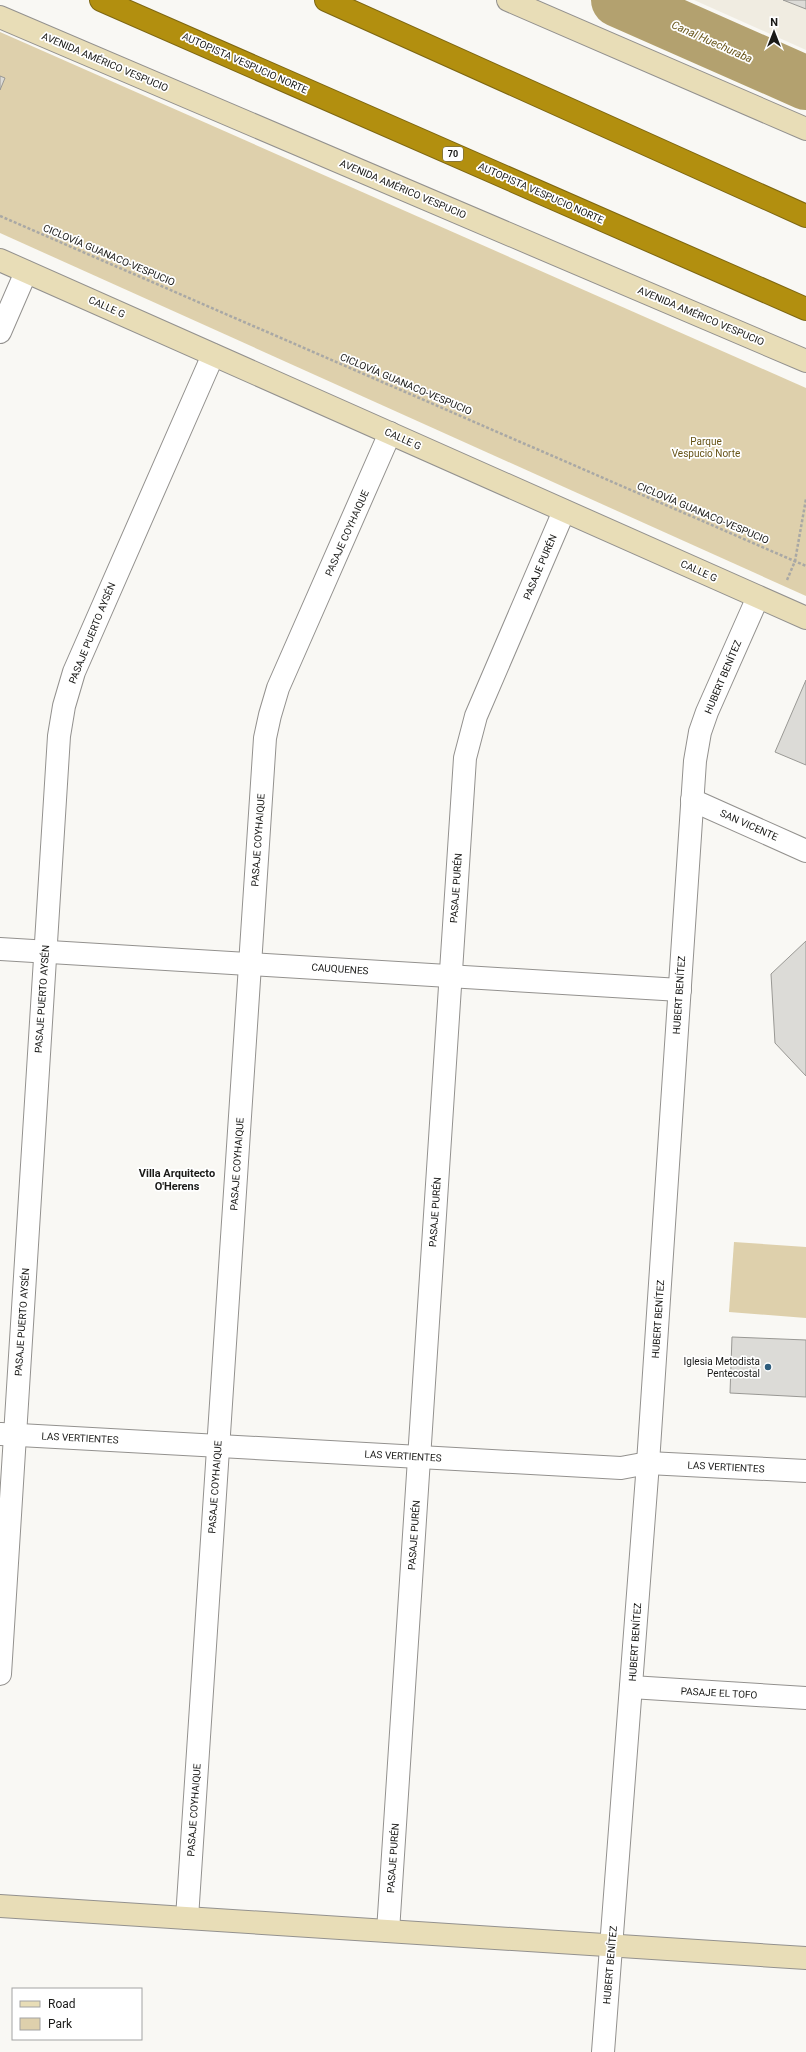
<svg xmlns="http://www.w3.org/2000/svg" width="806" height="2052" font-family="Roboto,sans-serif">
	<rect width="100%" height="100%" fill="#f9f8f4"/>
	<path fill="#f0ece1" d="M 694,0 L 806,0 L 806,50 Z"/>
	<g fill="#ded0ac">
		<path d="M 0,32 L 806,388 L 806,596 L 0,233 Z"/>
		<path d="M 734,1242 L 806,1247 L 806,1318 L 729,1312 Z"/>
	</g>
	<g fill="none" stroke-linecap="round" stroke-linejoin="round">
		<path stroke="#b3a16f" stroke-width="54" d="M 618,0 L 806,83"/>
	</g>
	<g fill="#dcdbd7" stroke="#999894">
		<path d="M 783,0 L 806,0 L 806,9 Z"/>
		<path d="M 0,76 L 5,78 L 0,90 Z"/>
		<path d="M 806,680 L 806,765 L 775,752 Z"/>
		<path d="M 806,941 L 806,1076 L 775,1043 L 771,974 Z"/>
		<path d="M 732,1337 L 806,1340 L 806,1397 L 730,1393 Z"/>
	</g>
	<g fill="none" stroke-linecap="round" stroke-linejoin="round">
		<defs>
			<g id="street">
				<path d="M 0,332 L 26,272"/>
				<path d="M 692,800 L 806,851"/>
				<path d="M 0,949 L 680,990"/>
				<path d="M 1,1434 L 621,1468 L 648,1463 L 806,1471"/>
				<path d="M 0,1674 L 59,736 L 64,706 L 74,672 L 213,355"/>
				<path d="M 631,1687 L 806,1698"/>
				<path d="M 187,1918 L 265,738 L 270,715 L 278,688 L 390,433"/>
				<path d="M 388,1931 L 465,758 L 476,716 L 564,511"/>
				<path d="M 603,2052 L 648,1463 L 695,761 L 700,732 L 707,712 L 758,597"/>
			</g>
			<g id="secondary">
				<path d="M 508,0 L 806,129"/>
				<path d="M 0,17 L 806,361"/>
				<path d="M 0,260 L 806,618"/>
				<path d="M 0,1906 L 806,1958"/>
			</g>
			<g id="highway">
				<path d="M 101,0 L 806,309"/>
				<path d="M 326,0 L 806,216"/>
			</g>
		</defs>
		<use href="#street" stroke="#93918e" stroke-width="24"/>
		<use href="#secondary" stroke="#93918e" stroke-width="24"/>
		<use href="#highway" stroke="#7d6612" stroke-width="24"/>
		<g stroke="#a9a8a5" stroke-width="2.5" stroke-dasharray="3 2" stroke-linecap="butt">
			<path d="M 0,216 L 806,566"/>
			<path d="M 787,580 L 795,561 L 806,499"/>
		</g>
		<use href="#street" stroke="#fff" stroke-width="22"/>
		<use href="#secondary" stroke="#e8ddb7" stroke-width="22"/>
		<use href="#highway" stroke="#b28f0f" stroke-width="22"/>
	</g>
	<circle fill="#2e5c7c" stroke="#fff" stroke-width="1.5" cx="768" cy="1367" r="4"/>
	<g text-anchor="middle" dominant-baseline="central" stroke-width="3.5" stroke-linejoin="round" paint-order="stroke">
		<rect fill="#fff" stroke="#5f5f5d" stroke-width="1" x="443" y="147" width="20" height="14" rx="3"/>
		<g font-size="9" font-weight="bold" fill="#1a1a18">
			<text x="453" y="154">70</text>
		</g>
		<g font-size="10" fill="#1a1a18" stroke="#fff">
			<text transform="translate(105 62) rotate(23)">AVENIDA AMÉRICO VESPUCIO</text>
			<text transform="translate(245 63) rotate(24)">AUTOPISTA VESPUCIO NORTE</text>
			<text transform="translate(403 189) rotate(23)">AVENIDA AMÉRICO VESPUCIO</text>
			<text transform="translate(541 193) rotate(24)">AUTOPISTA VESPUCIO NORTE</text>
			<text transform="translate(109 255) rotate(23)">CICLOVÍA GUANACO-VESPUCIO</text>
			<text transform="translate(107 307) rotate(24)">CALLE G</text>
			<text transform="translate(701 316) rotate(23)">AVENIDA AMÉRICO VESPUCIO</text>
			<text transform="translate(406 384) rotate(23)">CICLOVÍA GUANACO-VESPUCIO</text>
			<text transform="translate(403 439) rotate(24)">CALLE G</text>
			<text transform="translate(703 513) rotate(23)">CICLOVÍA GUANACO-VESPUCIO</text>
			<text transform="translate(347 533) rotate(-66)">PASAJE COYHAIQUE</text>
			<text transform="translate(540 567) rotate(-67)">PASAJE PURÉN</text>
			<text transform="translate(699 571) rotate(24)">CALLE G</text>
			<text transform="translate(92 633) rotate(-68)">PASAJE PUERTO AYSÉN</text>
			<text transform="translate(723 677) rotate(-67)">HUBERT BENÍTEZ</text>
			<text transform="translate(749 825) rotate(24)">SAN VICENTE</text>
			<text transform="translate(258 840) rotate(-86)">PASAJE COYHAIQUE</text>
			<text transform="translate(456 888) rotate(-86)">PASAJE PURÉN</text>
			<text transform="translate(340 969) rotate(4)">CAUQUENES</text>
			<text transform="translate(679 995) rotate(-86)">HUBERT BENÍTEZ</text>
			<text transform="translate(42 999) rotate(-86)">PASAJE PUERTO AYSÉN</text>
			<text transform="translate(237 1164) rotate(-86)">PASAJE COYHAIQUE</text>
			<text transform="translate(435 1212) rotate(-86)">PASAJE PURÉN</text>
			<text transform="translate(658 1319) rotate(-86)">HUBERT BENÍTEZ</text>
			<text transform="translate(22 1322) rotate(-86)">PASAJE PUERTO AYSÉN</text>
			<text transform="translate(80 1438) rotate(3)">LAS VERTIENTES</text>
			<text transform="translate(403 1456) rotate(3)">LAS VERTIENTES</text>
			<text transform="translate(726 1467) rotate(3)">LAS VERTIENTES</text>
			<text transform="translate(215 1487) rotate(-86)">PASAJE COYHAIQUE</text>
			<text transform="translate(414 1535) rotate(-86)">PASAJE PURÉN</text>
			<text transform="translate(635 1642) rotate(-86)">HUBERT BENÍTEZ</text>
			<text transform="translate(719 1693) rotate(3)">PASAJE EL TOFO</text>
			<text transform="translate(194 1810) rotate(-86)">PASAJE COYHAIQUE</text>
			<text transform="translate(393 1858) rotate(-86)">PASAJE PURÉN</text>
			<text transform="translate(610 1965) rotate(-85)">HUBERT BENÍTEZ</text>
		</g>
		<g font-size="10" fill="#665317" stroke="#fff">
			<text x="706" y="441">Parque<tspan x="706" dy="12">Vespucio Norte</tspan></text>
		</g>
		<g font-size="10" fill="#1a1a18" stroke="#fff" text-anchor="end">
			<text x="760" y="1361">Iglesia Metodista<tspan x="760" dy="12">Pentecostal</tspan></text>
		</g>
		<g font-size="11" font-style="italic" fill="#69561b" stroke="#fff">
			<text transform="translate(712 42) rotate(24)">Canal Huechuraba</text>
		</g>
		<g font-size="11" font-weight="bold" fill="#1a1a18" stroke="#fff">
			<text x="177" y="1173">Villa Arquitecto<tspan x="177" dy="13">O'Herens</tspan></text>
		</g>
	</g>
	<rect x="12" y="1988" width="130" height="52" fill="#ffffff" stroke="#a3a3a3"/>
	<rect x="20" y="2001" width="20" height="6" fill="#e8ddb7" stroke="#a3a3a3"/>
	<text x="48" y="2008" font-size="12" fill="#1a1a18">Road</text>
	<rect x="20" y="2018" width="20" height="12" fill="#ded0ac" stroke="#a3a3a3"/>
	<text x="48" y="2028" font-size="12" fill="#1a1a18">Park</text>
	<g transform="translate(774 32)" stroke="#ffffff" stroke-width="3" paint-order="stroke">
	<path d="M0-3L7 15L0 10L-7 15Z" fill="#1a1a18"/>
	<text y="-6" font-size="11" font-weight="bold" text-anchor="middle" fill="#1a1a18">N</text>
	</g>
</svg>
